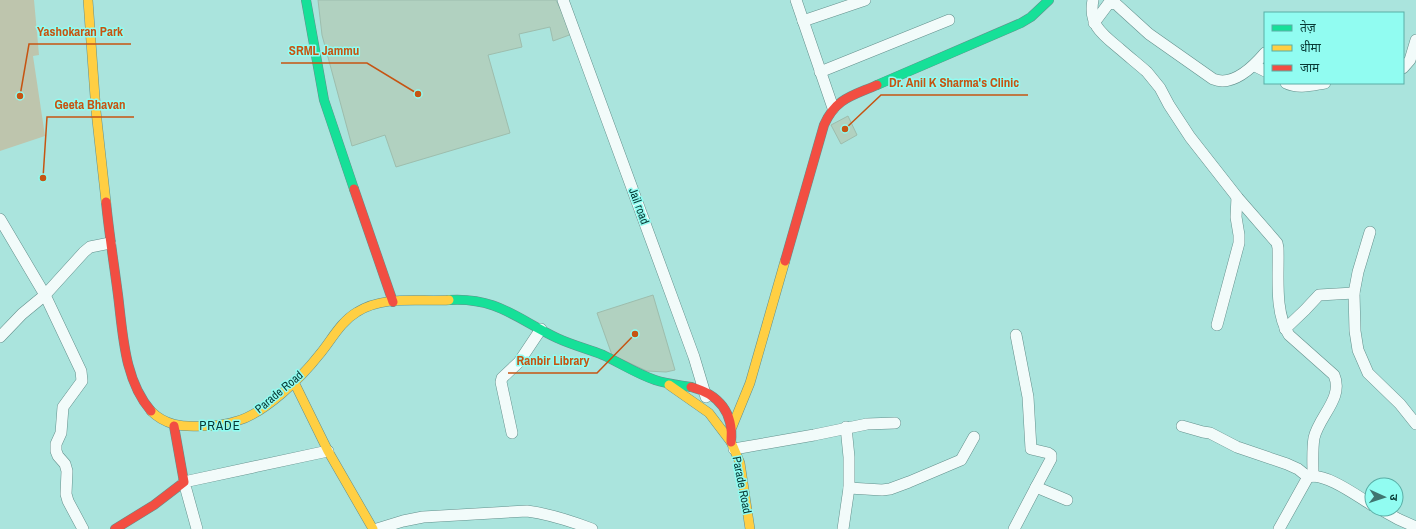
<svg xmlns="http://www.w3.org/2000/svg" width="1416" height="529" font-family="'Archivo Narrow','Noto Sans Devanagari',sans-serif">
	<rect width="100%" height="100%" fill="#aae4dd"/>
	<path fill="#bec5ad" d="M 0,0 L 34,0 L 39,55 L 33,56 L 45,136 L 0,151 Z"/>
	<g fill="#b1d1c0" stroke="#9dbdad">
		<path d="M 318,0 L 556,0 L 572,34 L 553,41 L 550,27 L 519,34 L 522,47 L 488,55 L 510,133 L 396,167 L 385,135 L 352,146 L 322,35 Z"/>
		<path d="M 848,116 L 857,135 L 841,144 L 831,125 Z"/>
		<path d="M 653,295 L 675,370 L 666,372 L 647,371 L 612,355 L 597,313 Z"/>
	</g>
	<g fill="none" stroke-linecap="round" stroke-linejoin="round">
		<defs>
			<g id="street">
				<path d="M 563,0 L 694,357 L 706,397"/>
				<path d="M 796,0 L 833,108"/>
				<path d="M 1093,0 C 1088,25 1103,35 1120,49 C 1129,57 1138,64 1147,72 L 1160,88 L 1169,105 L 1190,137 L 1237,197 L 1277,243 L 1278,248 C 1279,275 1274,312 1289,335 L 1334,375 C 1344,398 1319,416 1314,438 C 1312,450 1313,464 1313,476"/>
				<path d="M 803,21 L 865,0"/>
				<path d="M 1094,23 L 1109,3 L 1116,4 L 1149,34 L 1213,79 C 1232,87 1253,67 1265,53"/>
				<path d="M 1255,66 L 1265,71"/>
				<path d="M 1403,68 L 1410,60 L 1416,40"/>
				<path d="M 820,72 L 949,20"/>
				<path d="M 1286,83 C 1299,89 1312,85 1325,83"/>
				<path d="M 0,219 L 45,295 L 81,371 L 82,381 L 63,407 L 61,433 L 56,444 L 56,451 L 58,456 L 65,464 L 67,471 L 66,494 L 68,501 L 83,529"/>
				<path d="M 1370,232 L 1358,272 L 1354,293 L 1355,331 L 1358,350 L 1368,373 L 1400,404 L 1416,424"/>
				<path d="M 1217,325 L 1239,243 L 1239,235 L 1236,217 L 1237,197"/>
				<path d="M 1285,329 L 1305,310 L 1319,295 L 1354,293"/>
				<path d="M 1016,335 L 1028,397 L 1031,449 L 1048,453 L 1051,455 L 1051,459 L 1036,487"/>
				<path d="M 0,337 L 22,314 L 45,295 L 84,252 L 90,247 L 110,243"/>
				<path d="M 1182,426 L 1203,432 L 1210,433 L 1237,447 L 1287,464 L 1298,469 L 1308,477"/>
				<path d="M 512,433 L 501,382 L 502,378 L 519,362 L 541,329"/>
				<path d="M 734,449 L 814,435 L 867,424 L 895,423"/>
				<path d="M 849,488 L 882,490 L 890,489 L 909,482 L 961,460 L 974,437"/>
				<path d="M 1380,509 L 1398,519 L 1416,527"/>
				<path d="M 197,529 L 184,482 L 328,451"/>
				<path d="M 377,529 L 403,521 L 423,517 L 527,511 C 550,514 571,521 592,529"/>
				<path d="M 843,529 L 849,488 L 849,457 L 846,427"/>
				<path d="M 1014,529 L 1036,487 L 1067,500"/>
				<path d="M 1279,529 L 1308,477 C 1325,472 1357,496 1372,505"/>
			</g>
			<g id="fast">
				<path d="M 306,0 L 324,100 L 354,189"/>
				<path d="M 877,85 L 1021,23 L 1031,17 L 1049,0"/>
				<path d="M 449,300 C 497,297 517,319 557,338 C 572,345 588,349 603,355 C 620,363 637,374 655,380 C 667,384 679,385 691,387"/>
			</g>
			<g id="slow">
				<path d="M 88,0 L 96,111 L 106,202"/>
				<path d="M 294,382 L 328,451 L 373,529"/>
				<path d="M 669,385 L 709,413 L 731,442 L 740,463 L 750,529"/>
				<path d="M 151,411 C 165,425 181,427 201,426 C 213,426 226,425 237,421 C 265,413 301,378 319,355 C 331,341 340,322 357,312 C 384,295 419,302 449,300"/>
				<path d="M 732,427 L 750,383 L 785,261"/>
			</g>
			<g id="jam">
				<path d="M 354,189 L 393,302"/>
				<path d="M 106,202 C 109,233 114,264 118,295 C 123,334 124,380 151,411"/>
				<path d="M 785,261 L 824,125 C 836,98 852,96 877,85"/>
				<path d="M 691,387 C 719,394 734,413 731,442"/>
				<path d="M 115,529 L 154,505 L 184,482 L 174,426"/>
			</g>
		</defs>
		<use href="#street" stroke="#63908c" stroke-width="12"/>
		<use href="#fast" stroke="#63908c" stroke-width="10"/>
		<use href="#slow" stroke="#63908c" stroke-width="10"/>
		<use href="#jam" stroke="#63908c" stroke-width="10"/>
		<use href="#street" stroke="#f2fbfa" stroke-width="11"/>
		<use href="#fast" stroke="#16e098" stroke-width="9"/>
		<use href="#slow" stroke="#ffcf43" stroke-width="9"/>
		<use href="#jam" stroke="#f24e42" stroke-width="9"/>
	</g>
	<g text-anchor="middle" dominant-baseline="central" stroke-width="3" stroke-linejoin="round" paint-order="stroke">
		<g font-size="12" fill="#073935" stroke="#91fcf1">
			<text transform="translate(639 206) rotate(70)">Jail road</text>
			<text transform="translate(279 392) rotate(-40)">Parade Road</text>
			<text transform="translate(742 485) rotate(79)">Parade Road</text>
		</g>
		<g font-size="13" letter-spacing="1" fill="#073935" stroke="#91fcf1">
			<text x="220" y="425">PRADE</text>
		</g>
	</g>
	<path fill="none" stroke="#c65412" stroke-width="1.5" d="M20 96L29 44H131M418 94L367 63H281M845 129L881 95H1028M43 178L47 117H134M635 334L597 373H508"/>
	<g fill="#c65412" stroke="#91fcf1" stroke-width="1.5">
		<circle cx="20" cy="96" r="4"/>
		<circle cx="418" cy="94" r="4"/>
		<circle cx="845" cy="129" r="4"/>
		<circle cx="43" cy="178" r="4"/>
		<circle cx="635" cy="334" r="4"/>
	</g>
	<g font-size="13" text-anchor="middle" font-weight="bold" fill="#c65412" stroke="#91fcf1" stroke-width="3" stroke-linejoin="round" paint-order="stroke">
		<text x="80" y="36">Yashokaran Park</text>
		<text x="324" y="55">SRML Jammu</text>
		<text x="954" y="87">Dr. Anil K Sharma's Clinic</text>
		<text x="90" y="109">Geeta Bhavan</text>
		<text x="553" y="365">Ranbir Library</text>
	</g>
	<rect x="1264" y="12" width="140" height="72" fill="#91fcf1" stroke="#5aaea6"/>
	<rect x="1272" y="25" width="20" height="6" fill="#16e098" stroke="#5aaea6"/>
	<text x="1300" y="32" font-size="12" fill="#073935">तेज़</text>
	<rect x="1272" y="45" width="20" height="6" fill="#ffcf43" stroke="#5aaea6"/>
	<text x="1300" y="52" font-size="12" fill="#073935">धीमा</text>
	<rect x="1272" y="65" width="20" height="6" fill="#f24e42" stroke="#5aaea6"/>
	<text x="1300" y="72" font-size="12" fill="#073935">जाम</text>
	<g transform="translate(1384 497) rotate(93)"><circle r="19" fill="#91fcf1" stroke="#5aaea6"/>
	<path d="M0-3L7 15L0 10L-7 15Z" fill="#407570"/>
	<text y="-6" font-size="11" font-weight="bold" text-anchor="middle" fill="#073935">उ</text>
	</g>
</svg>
